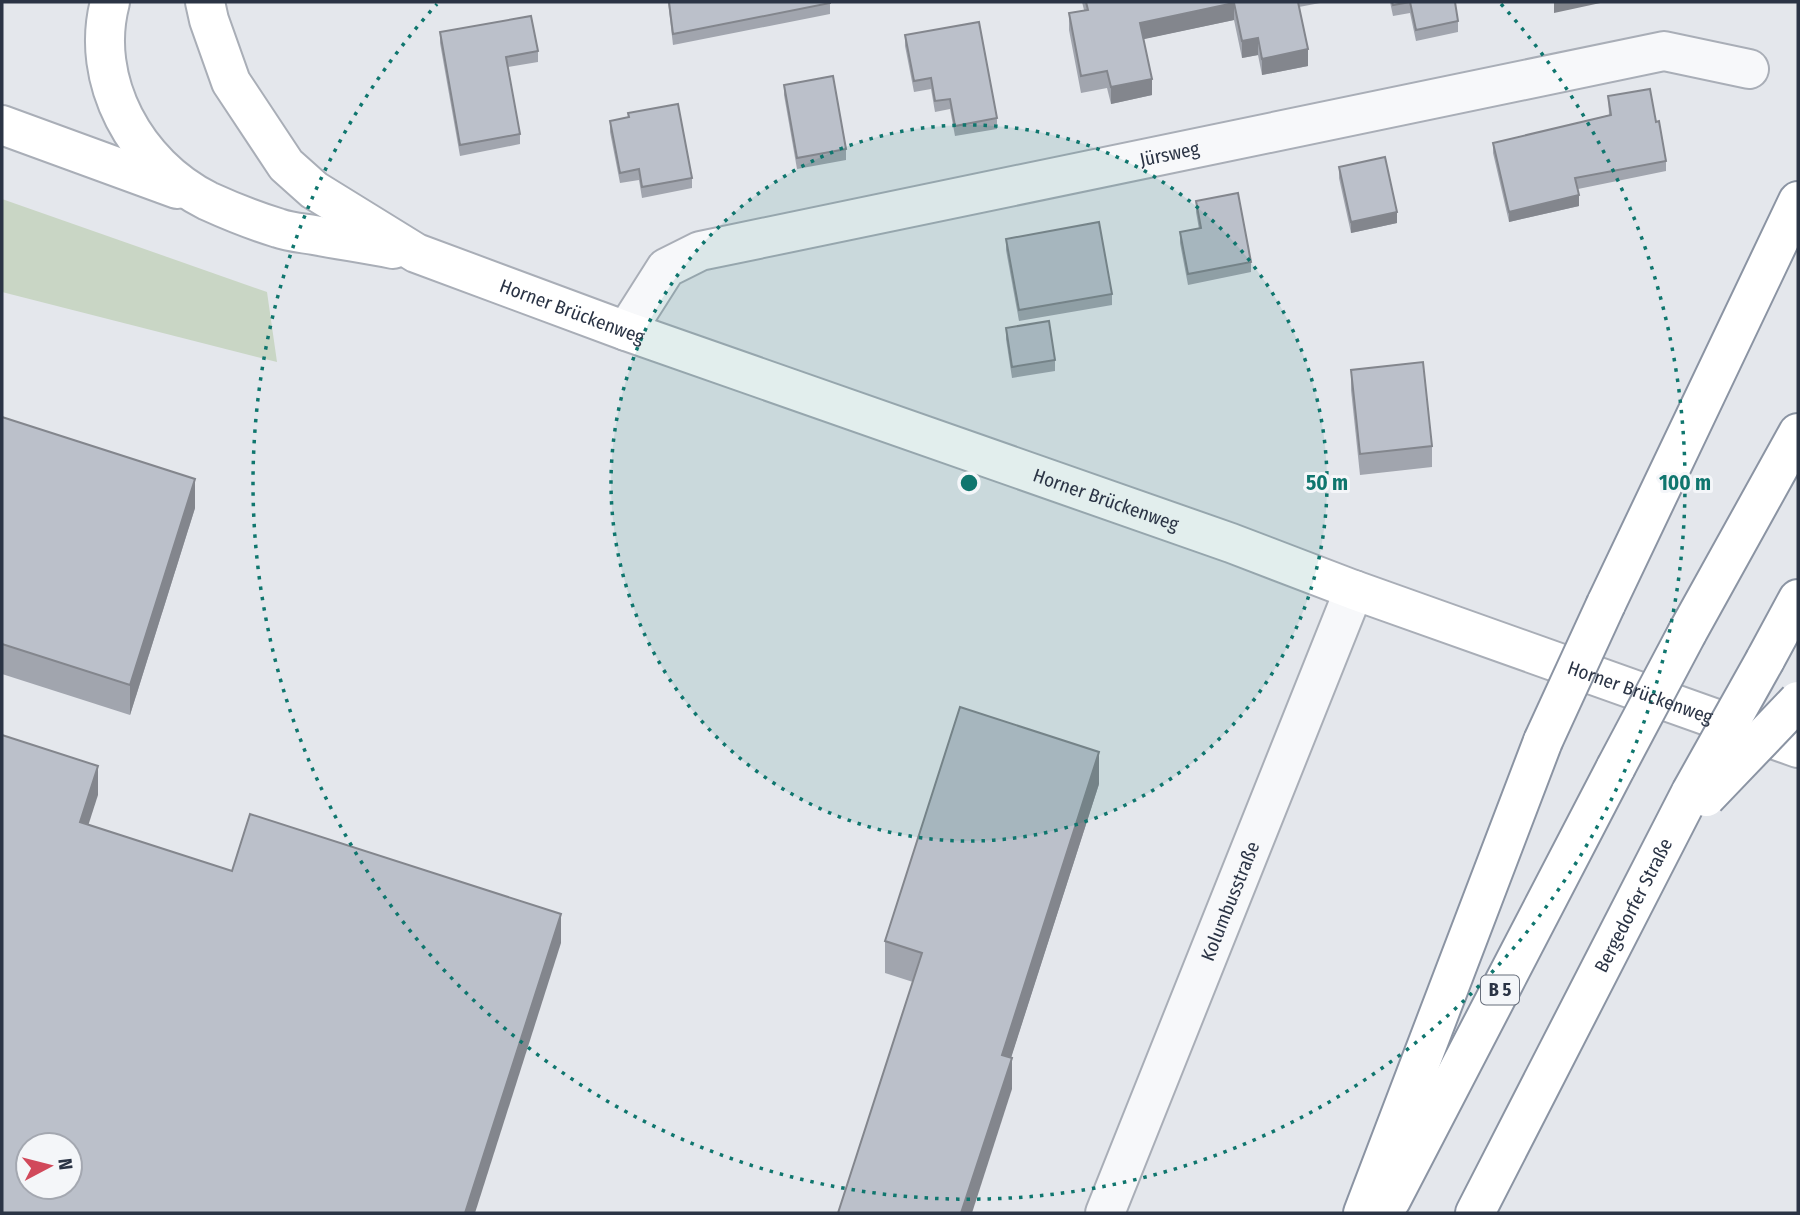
<svg xmlns="http://www.w3.org/2000/svg" width="1800" height="1215" font-family="'Fira Sans Condensed',sans-serif">
	<rect width="100%" height="100%" fill="#e4e7ec"/>
	<path fill="#c9d6c5" d="M 2,199 L 267,292 L 277,362 L 2,292 Z"/>
	<g fill="none" stroke-linecap="round" stroke-linejoin="round">
		<defs>
			<g id="street">
				<path id="s1" d="M 626,331 L 666,268 L 700,251 L 1664,51 L 1749,69"/>
				<path id="s2" d="M 1105,1213 L 1354,590"/>
			</g>
			<g id="secondary">
				<path d="M 110,2 C 89,81 136,165 208,201 C 230,211 255,221 278,228 C 289,232 302,233 314,235 C 341,240 367,244 393,249"/>
				<path id="s3" d="M 205,2 L 209,20 L 231,82 L 286,165 L 314,190 L 416,253 L 626,331 L 1231,543 L 1354,590 L 1798,748"/>
				<path d="M 2,125 L 177,189"/>
			</g>
			<g id="highway">
				<path d="M 1606,604 L 1798,201"/>
				<path d="M 1687,633 L 1798,433"/>
				<path d="M 1765,660 L 1798,599"/>
				<path d="M 1391,1200 L 1616,767"/>
				<path d="M 1363,1213 L 1543,741"/>
				<path id="s4" d="M 1475,1213 L 1691,792"/>
			</g>
		</defs>
		<use href="#street" stroke="#a9aeb7" stroke-width="42"/>
		<use href="#secondary" stroke="#a9aeb7" stroke-width="42"/>
		<use href="#highway" stroke="#8b94a3" stroke-width="42"/>
		<use href="#street" stroke="#f7f8fa" stroke-width="38"/>
		<use href="#secondary" stroke="#fff" stroke-width="38"/>
		<use href="#highway" stroke="#fff" stroke-width="38"/>
		<defs>
			<g id="highway-bridge">
				<path d="M 1543,741 L 1606,604"/>
				<path d="M 1616,767 L 1687,633"/>
				<path d="M 1691,792 L 1765,660"/>
				<path d="M 1706,797 L 1798,701"/>
			</g>
		</defs>
		<use href="#highway-bridge" stroke="#8b94a3" stroke-width="42" stroke-linecap="butt"/>
		<use href="#highway-bridge" stroke="#fff" stroke-width="38"/>
	</g>
	<g fill="#a1a5ae">
		<path d="M 668,2 L 830,2 L 830,14 L 673,45 Z"/>
		<path d="M 1082,2 L 1320,2 L 1320,3 L 1299,7 L 1308,66 L 1262,75 L 1258,55 L 1242,58 L 1234,20 L 1143,39 L 1152,95 L 1111,104 L 1107,88 L 1081,93 L 1069,30 L 1069,13 L 1084,10 Z"/>
		<path d="M 1390,2 L 1455,2 L 1458,21 L 1458,32 L 1416,41 L 1410,13 L 1393,16 Z"/>
		<path d="M 440,32 L 538,51 L 538,62 L 508,67 L 520,134 L 520,144 L 460,156 L 440,43 Z"/>
		<path d="M 905,35 L 997,118 L 997,129 L 955,136 L 950,109 L 935,112 L 931,89 L 914,92 L 905,46 Z"/>
		<path d="M 784,85 L 846,149 L 846,160 L 797,169 L 784,95 Z"/>
		<path d="M 1608,96 L 1656,122 L 1666,161 L 1666,171 L 1578,189 L 1579,206 L 1509,222 L 1493,153 L 1493,143 L 1609,115 Z"/>
		<path d="M 628,113 L 692,178 L 692,188 L 642,198 L 639,180 L 620,183 L 610,132 L 610,121 L 628,118 Z"/>
		<path d="M 1339,167 L 1397,223 L 1351,233 L 1339,178 Z"/>
		<path d="M 1196,201 L 1251,262 L 1251,272 L 1188,285 L 1180,243 L 1180,232 L 1199,229 L 1196,212 Z"/>
		<path d="M 1006,239 L 1112,294 L 1112,305 L 1019,321 L 1006,250 Z"/>
		<path d="M 1006,328 L 1055,360 L 1055,371 L 1012,378 L 1006,339 Z"/>
		<path d="M 1351,370 L 1432,446 L 1432,467 L 1360,475 L 1351,390 Z"/>
		<path d="M 2,417 L 195,508 L 130,715 L 2,674 Z"/>
		<path d="M 1099,784 L 1011,1057 L 1012,1089 L 913,982 L 885,973 L 885,941 Z"/>
	</g>
	<g fill="#83868d">
		<path d="M 1554,2 L 1605,2 L 1554,13 Z"/>
		<path d="M 1234,3 L 1234,20 L 1140,40 L 1140,23 Z"/>
		<path d="M 1258,38 L 1258,55 L 1242,58 L 1242,41 Z"/>
		<path d="M 1308,49 L 1308,66 L 1262,75 L 1262,59 Z"/>
		<path d="M 1152,79 L 1152,95 L 1111,104 L 1111,87 Z"/>
		<path d="M 1579,195 L 1579,206 L 1509,222 L 1509,212 Z"/>
		<path d="M 1397,212 L 1397,223 L 1351,233 L 1351,222 Z"/>
		<path d="M 195,479 L 195,508 L 130,715 L 130,685 Z"/>
		<path d="M 1099,752 L 1099,784 L 1002,1086 L 1002,1055 Z"/>
		<path d="M 98,766 L 98,795 L 80,851 L 80,822 Z"/>
		<path d="M 561,914 L 561,943 L 475,1213 L 465,1213 Z"/>
		<path d="M 1012,1058 L 1012,1089 L 972,1213 L 961,1213 Z"/>
	</g>
	<g fill="#bbc0ca" stroke="#83868d" stroke-width="2" fill-rule="evenodd">
		<path d="M 669,2 L 830,2 L 830,3 L 673,34 Z"/>
		<path d="M 1086,2 L 1298,2 L 1308,49 L 1262,59 L 1258,38 L 1242,41 L 1234,3 L 1140,23 L 1152,79 L 1111,87 L 1107,71 L 1081,76 L 1069,13 L 1088,10 Z"/>
		<path d="M 1392,2 L 1455,2 L 1458,21 L 1416,30 L 1410,2 L 1393,5 Z"/>
		<path d="M 531,16 L 538,51 L 506,57 L 520,134 L 460,145 L 440,32 Z"/>
		<path d="M 979,22 L 997,118 L 955,126 L 950,99 L 935,101 L 931,78 L 914,81 L 905,35 Z"/>
		<path d="M 833,76 L 846,149 L 797,158 L 784,85 Z"/>
		<path d="M 1650,89 L 1656,122 L 1659,121 L 1666,161 L 1575,178 L 1579,195 L 1509,212 L 1493,143 L 1611,115 L 1608,96 Z"/>
		<path d="M 678,104 L 692,178 L 642,187 L 639,169 L 620,173 L 610,121 L 629,117 L 628,113 Z"/>
		<path d="M 1385,157 L 1397,212 L 1351,222 L 1339,167 Z"/>
		<path d="M 1238,193 L 1251,262 L 1188,274 L 1180,232 L 1201,228 L 1196,201 Z"/>
		<path d="M 1099,222 L 1112,294 L 1019,310 L 1006,239 Z"/>
		<path d="M 1049,321 L 1055,360 L 1012,367 L 1006,328 Z"/>
		<path d="M 1423,362 L 1432,446 L 1360,454 L 1351,370 Z"/>
		<path d="M 2,417 L 195,479 L 130,685 L 2,644 Z"/>
		<path d="M 960,707 L 1099,752 L 1002,1055 L 1012,1058 L 961,1213 L 838,1213 L 922,953 L 885,941 Z"/>
		<path d="M 2,735 L 98,766 L 80,822 L 232,871 L 250,814 L 561,914 L 465,1213 L 2,1213 ZM 28,1145 L 70,1145 L 70,1187 L 28,1187 Z"/>
	</g>
	<circle cx="969" cy="483" r="358" fill="#0f766e" fill-opacity=".12"/>
	<g fill="none" stroke="#0f766e" stroke-width="3.5" stroke-dasharray="3.5 7">
		<circle cx="969" cy="483" r="358"/>
		<path d="M1501 4A716 716 0 1 1 437 4"/>
	</g>
	<g text-anchor="middle" dominant-baseline="central" stroke-width="6" stroke-linejoin="round" paint-order="stroke">
		<rect fill="#f4f6f9" stroke="#676e7b" stroke-width="2" x="1481" y="975.5" width="38" height="29" rx="5"/>
		<g font-size="18" font-weight="bold" fill="#2b3445">
			<text x="1500" y="990">B 5</text>
		</g>
		<g font-size="19" fill="#2b3445" stroke="#f4f6f9">
			<text stroke="none"><textPath href="#s1" startOffset="592">Jürsweg</textPath></text>
			<text stroke="none"><textPath href="#s3" startOffset="508">Horner Brückenweg</textPath></text>
			<text stroke="none"><textPath href="#s3" startOffset="1074">Horner Brückenweg</textPath></text>
			<text stroke="none"><textPath href="#s3" startOffset="1642">Horner Brückenweg</textPath></text>
			<text stroke="none"><textPath href="#s2" startOffset="336">Kolumbusstraße</textPath></text>
			<text stroke="none"><textPath href="#s4" startOffset="346">Bergedorfer Straße</textPath></text>
		</g>
	</g>
	<circle cx="969" cy="483" r="10" fill="#0f766e" stroke="#f4f6f9" stroke-width="3.5"/>
	<g font-size="21" text-anchor="middle" font-weight="bold" fill="#0f766e" stroke="#f4f6f9" stroke-width="6" stroke-linejoin="round" paint-order="stroke">
		<text x="1327" y="490">50 m</text>
		<text x="1685" y="490">100 m</text>
	</g>
	<rect width="1800" height="1215" fill="none" stroke="#2b3445" stroke-width="7"/>
	<g transform="translate(49 1166) rotate(83)"><circle r="33" fill="#f4f6f9" stroke="#a4a8b1" stroke-width="2"/>
	<path d="M0-5L12 26L0 18L-12 26Z" fill="#d1495b"/>
	<text y="-10" font-size="19" font-weight="bold" text-anchor="middle" fill="#2b3445">N</text>
	</g>
</svg>
